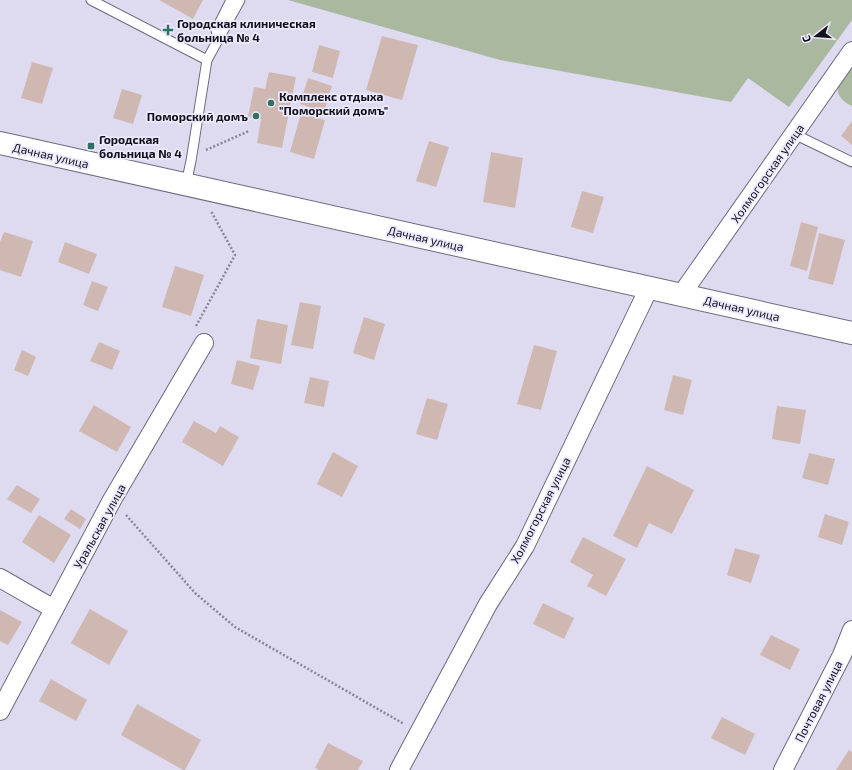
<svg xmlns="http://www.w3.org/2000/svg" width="852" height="770" font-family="'Exo 2',sans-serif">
	<rect width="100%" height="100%" fill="#dedbf1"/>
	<g fill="#aab8a0">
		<path d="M 288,0 L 852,0 L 852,20 L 789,107 L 748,78 L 731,102 L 500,60 Z"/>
		<path d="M 852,59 L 852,106 C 826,94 842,76 852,59 Z"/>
	</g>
	<g fill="#d0b8b2">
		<path d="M 159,0 L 203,0 L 193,19 Z"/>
		<path d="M 382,36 L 418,45 L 402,100 L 366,90 Z"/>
		<path d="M 319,45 L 340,51 L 333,78 L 312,72 Z"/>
		<path d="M 32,62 L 53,68 L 42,104 L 21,98 Z"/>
		<path d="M 269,72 L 296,77 L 282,148 L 257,143 L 261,119 L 248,117 L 254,87 L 265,89 Z"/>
		<path d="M 308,78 L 332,86 L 324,112 L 300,104 Z"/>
		<path d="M 122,89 L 142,95 L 133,124 L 113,118 Z"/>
		<path d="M 301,113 L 325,120 L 314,159 L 290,152 Z"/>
		<path d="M 852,121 L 852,145 L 841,136 Z"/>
		<path d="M 429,141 L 449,147 L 436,187 L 416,181 Z"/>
		<path d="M 491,152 L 523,158 L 515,208 L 483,202 Z"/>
		<path d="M 582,191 L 604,197 L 593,233 L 571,227 Z"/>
		<path d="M 801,222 L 818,227 L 807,271 L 790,266 Z"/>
		<path d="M 4,232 L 33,241 L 21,277 L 0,270 L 0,242 Z"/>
		<path d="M 819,233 L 845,240 L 833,285 L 808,279 Z"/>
		<path d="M 65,242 L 97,254 L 89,274 L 58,262 Z"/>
		<path d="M 175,266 L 204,275 L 191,316 L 162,307 Z"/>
		<path d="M 92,281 L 108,287 L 98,311 L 83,305 Z"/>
		<path d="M 300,302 L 321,306 L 313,349 L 291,345 Z"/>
		<path d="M 364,317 L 385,324 L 374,360 L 353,353 Z"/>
		<path d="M 257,319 L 288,325 L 281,364 L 250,358 Z"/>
		<path d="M 99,342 L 120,351 L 112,370 L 90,361 Z"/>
		<path d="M 534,345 L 557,351 L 541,410 L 517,404 Z"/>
		<path d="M 22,350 L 36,357 L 28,376 L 14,370 Z"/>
		<path d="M 237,360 L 260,366 L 253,390 L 231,384 Z"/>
		<path d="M 673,375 L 692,380 L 683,415 L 664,410 Z"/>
		<path d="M 310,377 L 329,381 L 324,407 L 304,403 Z"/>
		<path d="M 427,398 L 448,404 L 437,440 L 416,434 Z"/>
		<path d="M 94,405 L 131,427 L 117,452 L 79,431 Z"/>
		<path d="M 777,406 L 806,410 L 800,444 L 772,439 Z"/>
		<path d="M 194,421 L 216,433 L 220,426 L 239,437 L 223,466 L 182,442 Z"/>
		<path d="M 333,452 L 358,466 L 342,497 L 317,484 Z"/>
		<path d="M 809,453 L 835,459 L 828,485 L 802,478 Z"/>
		<path d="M 647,466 L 694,490 L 672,534 L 649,523 L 637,548 L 613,536 Z"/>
		<path d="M 17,485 L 40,499 L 31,513 L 7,499 Z"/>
		<path d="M 71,509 L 86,519 L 80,529 L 64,519 Z"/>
		<path d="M 825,514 L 849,522 L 842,545 L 818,537 Z"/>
		<path d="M 39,515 L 71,535 L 54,563 L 22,542 Z"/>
		<path d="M 583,537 L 626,559 L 606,596 L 587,586 L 593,575 L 570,562 Z"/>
		<path d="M 735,548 L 760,555 L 751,583 L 727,575 Z"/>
		<path d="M 543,603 L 574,618 L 564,639 L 533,624 Z"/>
		<path d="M 90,609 L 128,631 L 109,665 L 71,643 Z"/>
		<path d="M 0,610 L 22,622 L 8,645 L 0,641 Z"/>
		<path d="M 771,635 L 800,649 L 790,670 L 760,655 Z"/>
		<path d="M 51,679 L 87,700 L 76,721 L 39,701 Z"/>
		<path d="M 137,704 L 201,740 L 185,770 L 183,770 L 121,735 Z"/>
		<path d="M 722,717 L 755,734 L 745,755 L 711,738 Z"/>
		<path d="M 328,743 L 363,761 L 358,770 L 319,770 L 315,768 Z"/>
		<path d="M 849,750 L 852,752 L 852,770 L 836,770 Z"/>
	</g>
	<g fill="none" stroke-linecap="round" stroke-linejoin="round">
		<defs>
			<g id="lane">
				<path d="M 91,0 L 207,60"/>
				<path d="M 218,39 L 216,30 L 231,0"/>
				<path d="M 794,134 L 852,162"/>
				<path d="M 186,184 L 191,161 L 207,60 L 240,0"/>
			</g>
			<g id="street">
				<path d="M 681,295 L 852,51"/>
				<path d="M 0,578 L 54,609"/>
				<path d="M 0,711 L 112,500 L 204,343"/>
				<path d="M 399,770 L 488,604 L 525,546 L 649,288"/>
				<path d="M 783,770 L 842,655 L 852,630"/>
			</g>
			<path id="secondary" d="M 0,143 L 852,333"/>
		</defs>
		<use href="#lane" stroke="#6d6a7d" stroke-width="11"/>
		<use href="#street" stroke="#6d6a7d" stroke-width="20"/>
		<use href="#secondary" stroke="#6d6a7d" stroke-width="24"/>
		<g stroke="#898697" stroke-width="2.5" stroke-dasharray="2 2" stroke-linecap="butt">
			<path d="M 206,150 L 249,131"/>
			<path d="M 196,326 L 235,255 L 211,211"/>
			<path d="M 126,515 L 195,593 L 235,627 L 404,724"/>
		</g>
		<use href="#lane" stroke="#fff" stroke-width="9"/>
		<use href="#street" stroke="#fff" stroke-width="18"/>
		<use href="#secondary" stroke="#fff" stroke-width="22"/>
	</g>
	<g fill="#307262" stroke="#ece9ff" stroke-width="1.5">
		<path d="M166 24h4v4h4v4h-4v4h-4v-4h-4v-4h4z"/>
		<circle cx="271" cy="103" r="4"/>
		<circle cx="256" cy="116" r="4"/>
		<rect x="87" y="142" width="8" height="8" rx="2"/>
	</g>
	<g text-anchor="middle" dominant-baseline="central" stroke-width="3.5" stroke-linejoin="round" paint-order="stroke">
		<g font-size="12" font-weight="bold" fill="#131119" stroke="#ece9ff" text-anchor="start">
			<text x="177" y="23">Городская клиническая<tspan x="177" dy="14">больница № 4</tspan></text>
			<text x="279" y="96">Комплекс отдыха<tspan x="279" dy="14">"Поморский домъ"</tspan></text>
			<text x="248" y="116" text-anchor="end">Поморский домъ</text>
			<text x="99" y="139">Городская<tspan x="99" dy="14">больница № 4</tspan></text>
		</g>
		<g font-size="12" fill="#131119" stroke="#ece9ff">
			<text transform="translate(51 155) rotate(13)">Дачная улица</text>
			<text transform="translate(767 173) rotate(-55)">Холмогорская улица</text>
			<text transform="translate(426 238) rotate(13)">Дачная улица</text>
			<text transform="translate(742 308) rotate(13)">Дачная улица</text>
			<text transform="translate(540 510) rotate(-63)">Холмогорская улица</text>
			<text transform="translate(99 526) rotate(-61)">Уральская улица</text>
			<text transform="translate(818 701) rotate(-63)">Почтовая улица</text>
		</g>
	</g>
	<g transform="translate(816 36) rotate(253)" stroke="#ece9ff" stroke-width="3" paint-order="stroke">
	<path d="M0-3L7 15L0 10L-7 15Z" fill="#131119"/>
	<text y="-6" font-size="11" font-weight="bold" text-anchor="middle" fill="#131119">С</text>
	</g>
</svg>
